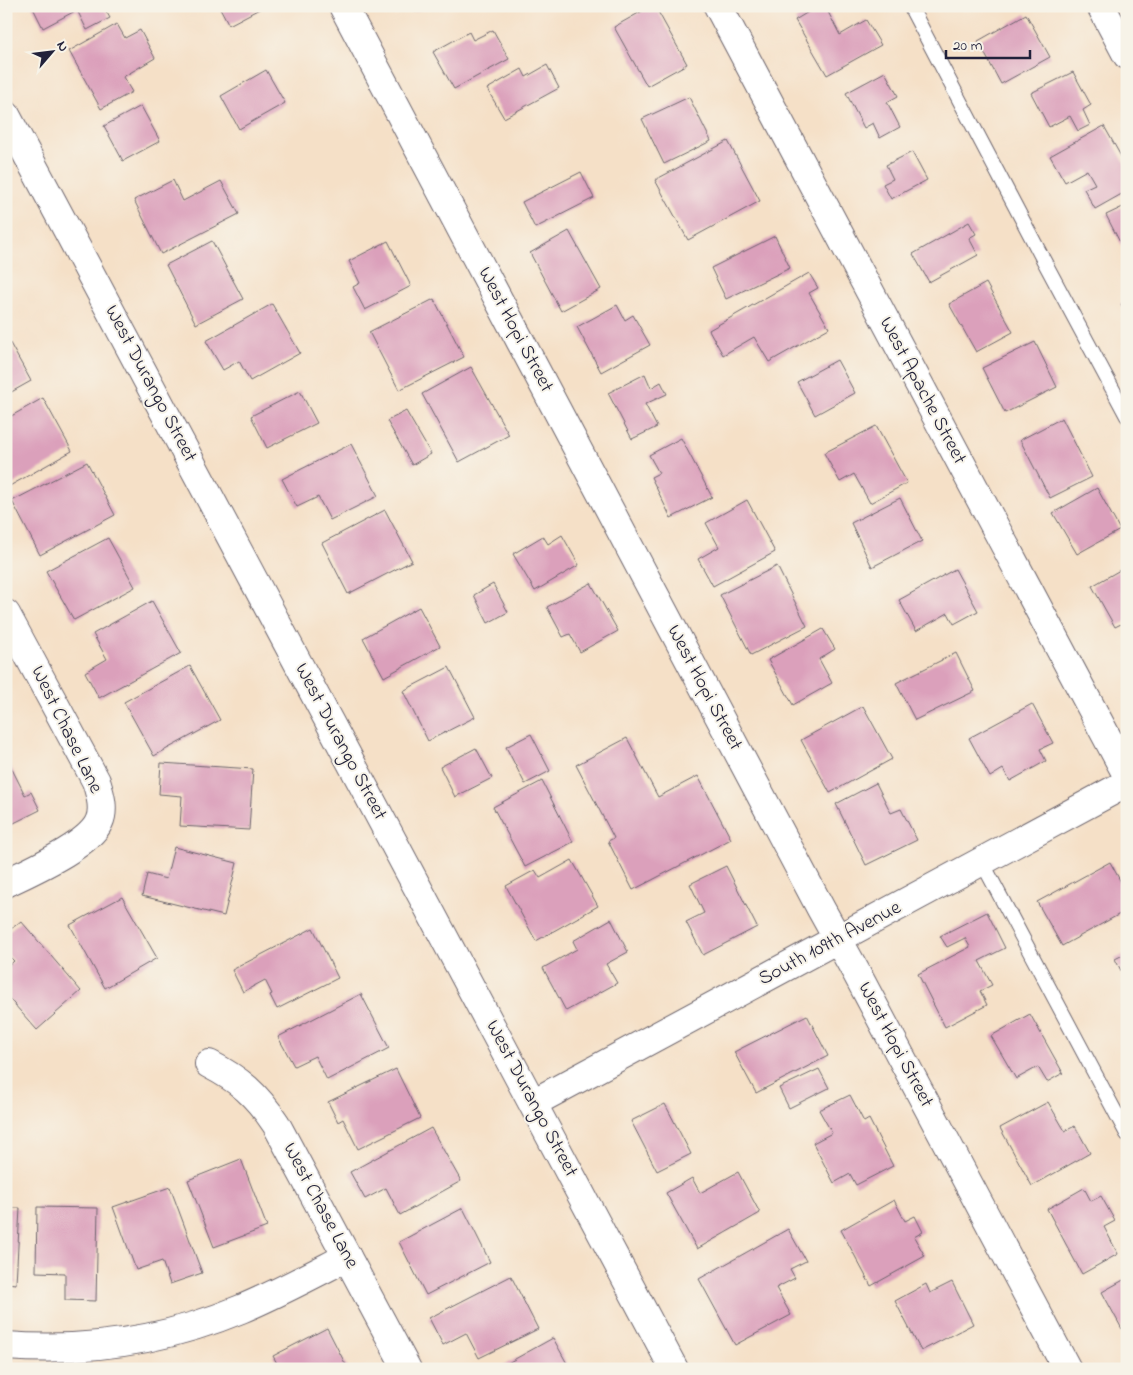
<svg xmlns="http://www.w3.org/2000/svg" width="1133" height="1375" font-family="'Indie Flower',sans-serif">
	<rect width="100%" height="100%" fill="#f7f3e8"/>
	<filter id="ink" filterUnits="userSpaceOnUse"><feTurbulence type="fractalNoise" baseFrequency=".02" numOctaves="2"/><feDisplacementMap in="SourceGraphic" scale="10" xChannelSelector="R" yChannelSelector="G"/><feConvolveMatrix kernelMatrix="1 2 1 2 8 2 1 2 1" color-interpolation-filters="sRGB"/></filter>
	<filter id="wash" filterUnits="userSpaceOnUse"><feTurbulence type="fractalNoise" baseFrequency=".0096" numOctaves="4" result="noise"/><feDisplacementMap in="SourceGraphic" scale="20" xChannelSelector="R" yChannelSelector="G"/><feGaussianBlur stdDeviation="1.12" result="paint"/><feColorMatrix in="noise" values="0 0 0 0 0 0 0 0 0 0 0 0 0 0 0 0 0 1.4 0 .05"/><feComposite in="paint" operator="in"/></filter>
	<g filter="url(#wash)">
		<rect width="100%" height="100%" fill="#f5e0c7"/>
		<g id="blocks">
			<g fill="#dba0bb">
				<path d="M 32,6 L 103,6 L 110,18 L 87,30 L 77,10 L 43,28 Z"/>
				<path d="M 219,6 L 265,6 L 229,25 Z"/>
				<path d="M 412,6 L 428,6 L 415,12 Z"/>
				<path d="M 651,6 L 655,6 L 687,64 L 647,86 L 614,27 Z"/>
				<path d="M 818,6 L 825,6 L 840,35 L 866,20 L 881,45 L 827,75 L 795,20 Z"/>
				<path d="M 1026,14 L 1050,57 L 1001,84 L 978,41 Z"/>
				<path d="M 117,24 L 125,38 L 140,30 L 155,58 L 123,77 L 132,92 L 101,109 L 69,51 Z"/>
				<path d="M 493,30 L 509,59 L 454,89 L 433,52 L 469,32 L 473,40 Z"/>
				<path d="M 547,65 L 559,88 L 504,118 L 487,89 L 522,69 L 526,77 Z"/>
				<path d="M 266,70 L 285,103 L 239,129 L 221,96 Z"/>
				<path d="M 885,72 L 898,96 L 887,102 L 900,127 L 880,138 L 873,123 L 864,128 L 846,93 Z"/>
				<path d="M 1073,72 L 1091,105 L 1083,110 L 1090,125 L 1078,131 L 1070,116 L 1049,127 L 1031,93 Z"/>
				<path d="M 689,97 L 711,141 L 664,164 L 642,119 Z"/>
				<path d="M 141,106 L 160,141 L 123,161 L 104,126 Z"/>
				<path d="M 1104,126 L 1127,167 L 1127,191 L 1095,209 L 1084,189 L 1095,184 L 1087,170 L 1065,182 L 1050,156 Z"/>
				<path d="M 728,141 L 760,201 L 688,240 L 655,180 Z"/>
				<path d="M 912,152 L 927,180 L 891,199 L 883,184 L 893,179 L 886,165 Z"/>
				<path d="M 581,172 L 594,198 L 535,228 L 522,202 Z"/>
				<path d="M 173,180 L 183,201 L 221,181 L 239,214 L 161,254 L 134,200 Z"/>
				<path d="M 1127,205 L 1127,256 L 1106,215 Z"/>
				<path d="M 969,222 L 976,234 L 969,238 L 978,255 L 929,282 L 913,254 Z"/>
				<path d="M 569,231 L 601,289 L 561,311 L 530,253 Z"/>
				<path d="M 775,236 L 790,268 L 726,299 L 711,268 Z"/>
				<path d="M 212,241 L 243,299 L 196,324 L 166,265 Z"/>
				<path d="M 388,241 L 411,286 L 365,310 L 353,287 L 360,283 L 349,261 Z"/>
				<path d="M 809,273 L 818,288 L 809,293 L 829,328 L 769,362 L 754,337 L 723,355 L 709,330 Z"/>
				<path d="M 986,283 L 1013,332 L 976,352 L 949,304 Z"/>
				<path d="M 434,299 L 464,357 L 399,390 L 369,332 Z"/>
				<path d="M 1127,301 L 1127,316 L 1121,304 Z"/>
				<path d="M 272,304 L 300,353 L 250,381 L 239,361 L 223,370 L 206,341 Z"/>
				<path d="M 617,305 L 625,320 L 633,315 L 650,345 L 601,372 L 577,327 Z"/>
				<path d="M 6,336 L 31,381 L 6,395 Z"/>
				<path d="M 1035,342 L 1057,387 L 1005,413 L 982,368 Z"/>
				<path d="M 837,360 L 855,393 L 815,415 L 797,382 Z"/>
				<path d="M 471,367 L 509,435 L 459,462 L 422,394 Z"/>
				<path d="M 645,374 L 651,388 L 661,382 L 667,394 L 645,404 L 657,427 L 632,439 L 608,393 Z"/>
				<path d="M 300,391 L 317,423 L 267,448 L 251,416 Z"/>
				<path d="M 43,398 L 72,451 L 6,488 L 6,419 Z"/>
				<path d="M 406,411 L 431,454 L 412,465 L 387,421 Z"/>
				<path d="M 1062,418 L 1092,477 L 1050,498 L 1020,440 Z"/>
				<path d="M 876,426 L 907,483 L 870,503 L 854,474 L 840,482 L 824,453 Z"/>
				<path d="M 681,438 L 712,497 L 671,518 L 651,477 L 659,473 L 649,455 Z"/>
				<path d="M 351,444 L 378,496 L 330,520 L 318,497 L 297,507 L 282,479 Z"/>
				<path d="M 87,462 L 115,515 L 40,555 L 12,501 Z"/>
				<path d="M 1097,488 L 1120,530 L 1077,554 L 1053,513 Z"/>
				<path d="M 900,498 L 922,541 L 872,567 L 851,523 Z"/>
				<path d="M 747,500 L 775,552 L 713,586 L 698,559 L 719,547 L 706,523 Z"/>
				<path d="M 385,510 L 412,561 L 348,594 L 322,543 Z"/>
				<path d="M 562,535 L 579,565 L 535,591 L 513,554 L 543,536 L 548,544 Z"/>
				<path d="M 108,538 L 135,587 L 74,620 L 46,571 Z"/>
				<path d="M 777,566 L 807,626 L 751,655 L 720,595 Z"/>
				<path d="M 1127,566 L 1127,621 L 1115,627 L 1092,586 Z"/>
				<path d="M 955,569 L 978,611 L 954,624 L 948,613 L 916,631 L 899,600 Z"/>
				<path d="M 591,583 L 618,631 L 580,652 L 570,634 L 563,637 L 547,607 Z"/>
				<path d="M 493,584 L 508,612 L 488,623 L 474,595 Z"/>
				<path d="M 152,601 L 181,653 L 99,698 L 85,672 L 107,659 L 93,634 Z"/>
				<path d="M 419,607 L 440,646 L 384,677 L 363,638 Z"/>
				<path d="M 823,629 L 835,649 L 819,659 L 832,683 L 793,705 L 768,660 Z"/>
				<path d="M 956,653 L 975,691 L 915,720 L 896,683 Z"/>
				<path d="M 190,666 L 220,720 L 154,756 L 124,702 Z"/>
				<path d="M 449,667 L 475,717 L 428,741 L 403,691 Z"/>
				<path d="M 1032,704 L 1053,743 L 1040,749 L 1046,761 L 1010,781 L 1003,769 L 990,777 L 969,738 Z"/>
				<path d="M 863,706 L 892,759 L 830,793 L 801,740 Z"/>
				<path d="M 531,734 L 550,771 L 525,784 L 506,747 Z"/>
				<path d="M 627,738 L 658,797 L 698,776 L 731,839 L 633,890 L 608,841 L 614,838 L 576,765 Z"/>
				<path d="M 476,748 L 492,778 L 455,797 L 440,767 Z"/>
				<path d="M 9,763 L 25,795 L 31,792 L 40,810 L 6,827 L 6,765 Z"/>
				<path d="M 161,763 L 253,769 L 249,830 L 180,826 L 182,796 L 159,794 Z"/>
				<path d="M 542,781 L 573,842 L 525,867 L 493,807 Z"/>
				<path d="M 876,783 L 891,813 L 901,809 L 917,840 L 866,865 L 836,804 Z"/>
				<path d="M 174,847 L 237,863 L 224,916 L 142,896 L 147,874 L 166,879 Z"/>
				<path d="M 572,860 L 598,906 L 536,941 L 506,886 L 535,870 L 540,878 Z"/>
				<path d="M 1110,862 L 1127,893 L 1127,910 L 1062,946 L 1037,902 Z"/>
				<path d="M 726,866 L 757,927 L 703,955 L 686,922 L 704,913 L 690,884 Z"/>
				<path d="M 122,897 L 157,958 L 105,988 L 70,925 Z"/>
				<path d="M 987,912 L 1005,948 L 979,961 L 992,985 L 980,991 L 987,1005 L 945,1027 L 918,974 L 970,947 L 965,938 L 947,947 L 940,936 Z"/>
				<path d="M 611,919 L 628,952 L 606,964 L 617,983 L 566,1011 L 543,968 L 577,949 L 573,941 Z"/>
				<path d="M 21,921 L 81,991 L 37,1030 L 6,995 L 6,968 L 14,961 L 6,953 L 6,933 Z"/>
				<path d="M 313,928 L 338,978 L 277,1009 L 270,995 L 272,994 L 265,980 L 243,992 L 232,970 Z"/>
				<path d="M 1127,953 L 1127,982 L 1115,959 Z"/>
				<path d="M 361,994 L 389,1048 L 327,1080 L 315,1056 L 294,1066 L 278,1037 Z"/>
				<path d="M 1030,1014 L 1063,1073 L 1047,1082 L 1038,1067 L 1016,1079 L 991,1036 Z"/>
				<path d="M 807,1015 L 828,1056 L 756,1093 L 734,1052 Z"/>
				<path d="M 396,1069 L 420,1118 L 358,1149 L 343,1119 L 338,1122 L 328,1102 Z"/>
				<path d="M 819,1069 L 829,1088 L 789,1108 L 779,1088 Z"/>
				<path d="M 850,1095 L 864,1122 L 869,1119 L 893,1166 L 856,1185 L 850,1174 L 834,1183 L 813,1143 L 832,1133 L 819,1110 Z"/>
				<path d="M 1048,1102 L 1065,1131 L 1075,1126 L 1090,1153 L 1032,1186 L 1000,1128 Z"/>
				<path d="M 665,1104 L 691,1154 L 657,1171 L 631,1121 Z"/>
				<path d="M 431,1128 L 461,1181 L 400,1215 L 386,1188 L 365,1199 L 350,1172 Z"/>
				<path d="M 241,1159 L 267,1227 L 214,1247 L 188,1180 Z"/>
				<path d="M 738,1172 L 760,1213 L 697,1249 L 666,1193 L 692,1178 L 700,1193 Z"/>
				<path d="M 170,1187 L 202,1273 L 170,1284 L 162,1261 L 136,1270 L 113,1207 Z"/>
				<path d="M 1084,1188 L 1091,1201 L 1101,1196 L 1115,1221 L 1104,1227 L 1118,1254 L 1082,1274 L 1047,1209 Z"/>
				<path d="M 894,1200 L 905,1221 L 915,1216 L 923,1232 L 914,1237 L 925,1256 L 871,1286 L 841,1230 Z"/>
				<path d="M 37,1207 L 98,1208 L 96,1301 L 65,1300 L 65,1273 L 36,1272 Z"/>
				<path d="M 6,1208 L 20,1208 L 16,1284 L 6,1283 Z"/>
				<path d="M 463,1208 L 490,1262 L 426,1295 L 399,1242 Z"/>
				<path d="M 788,1229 L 806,1261 L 790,1269 L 795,1278 L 776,1288 L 791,1315 L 735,1345 L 699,1279 Z"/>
				<path d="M 511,1276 L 538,1329 L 479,1358 L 466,1333 L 443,1345 L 429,1318 Z"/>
				<path d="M 1127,1278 L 1127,1327 L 1122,1329 L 1102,1292 Z"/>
				<path d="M 952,1282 L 973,1324 L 921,1351 L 895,1301 L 926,1284 L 930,1293 Z"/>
				<path d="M 327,1328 L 348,1369 L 280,1369 L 273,1356 Z"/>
				<path d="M 553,1338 L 570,1369 L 497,1369 Z"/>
			</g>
		</g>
	</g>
	<g filter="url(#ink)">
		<use href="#blocks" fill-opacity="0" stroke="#6c646c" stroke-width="1"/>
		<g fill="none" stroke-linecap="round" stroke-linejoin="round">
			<defs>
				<g id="service">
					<path d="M 910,6 L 1044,261 L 1127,416"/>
					<path d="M 982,862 L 1127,1134"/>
				</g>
				<g id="minor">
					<path d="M 343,6 L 821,909 L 856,972 L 1067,1369"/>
					<path d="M 718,6 L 1127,775"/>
					<path d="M 1101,6 L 1127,55"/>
					<path d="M 6,614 L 96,781 C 100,794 105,809 99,822 C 88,846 30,871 6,883"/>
					<path d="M 209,1064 C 240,1080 256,1094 276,1124 L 407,1369"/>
					<path d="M 533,1103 L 1127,783"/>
					<path d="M 6,1346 C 86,1352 167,1340 241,1309 C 277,1294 312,1275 347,1257"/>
				</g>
				<path id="tertiary" d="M 6,115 L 674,1369"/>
			</defs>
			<use href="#service" stroke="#6c646c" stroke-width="16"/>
			<use href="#minor" stroke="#6c646c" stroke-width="30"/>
			<use href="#tertiary" stroke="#6c646c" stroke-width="30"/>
			<use href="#service" stroke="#fff" stroke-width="14"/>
			<use href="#minor" stroke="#fff" stroke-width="28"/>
			<use href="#tertiary" stroke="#fff" stroke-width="28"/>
		</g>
	</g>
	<g text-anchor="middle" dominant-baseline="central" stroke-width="4" stroke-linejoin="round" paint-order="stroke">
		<g font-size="20" fill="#22223b" stroke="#f7f3e8">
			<text transform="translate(515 330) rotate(62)">West Hopi Street</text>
			<text transform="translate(150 384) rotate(62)">West Durango Street</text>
			<text transform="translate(922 391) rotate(62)">West Apache Street</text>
			<text transform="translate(704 688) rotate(62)">West Hopi Street</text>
			<text transform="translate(66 730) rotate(64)">West Chase Lane</text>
			<text transform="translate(340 742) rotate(62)">West Durango Street</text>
			<text transform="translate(830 944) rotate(-28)">South 109th Avenue</text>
			<text transform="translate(895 1045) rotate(62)">West Hopi Street</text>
			<text transform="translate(531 1099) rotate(62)">West Durango Street</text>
			<text transform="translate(320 1206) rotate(62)">West Chase Lane</text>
		</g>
	</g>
	<rect width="1133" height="1375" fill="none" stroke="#f7f3e8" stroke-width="25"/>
	<g transform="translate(52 52) rotate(62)" stroke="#f7f3e8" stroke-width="4" paint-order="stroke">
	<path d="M0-4L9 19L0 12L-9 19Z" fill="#22223b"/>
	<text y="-8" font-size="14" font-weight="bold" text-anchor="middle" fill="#22223b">N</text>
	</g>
	<path d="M946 50v8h84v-8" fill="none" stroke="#22223b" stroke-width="2.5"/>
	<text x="953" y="50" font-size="15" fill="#22223b" stroke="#f7f3e8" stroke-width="4" paint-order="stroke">20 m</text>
</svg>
